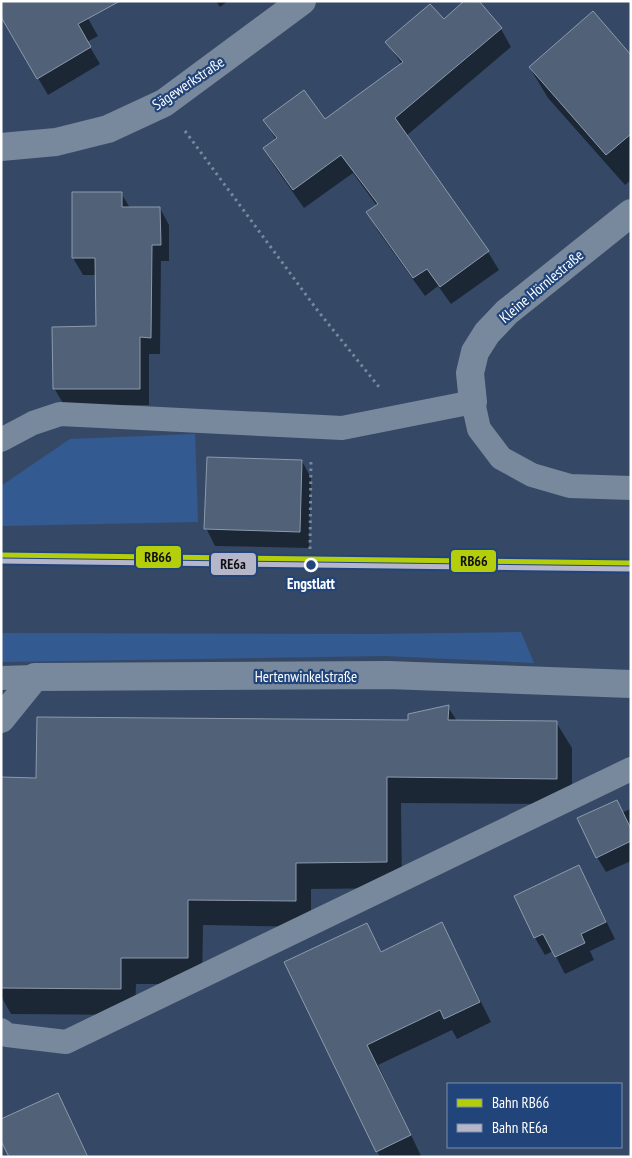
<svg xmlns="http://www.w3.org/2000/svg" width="632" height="1158" font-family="'PT Sans Narrow',sans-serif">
	<rect width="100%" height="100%" fill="#354966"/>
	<g fill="#345b91">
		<path d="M 195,434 L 198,522 L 1,526 L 1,486 L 70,439 Z"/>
		<path d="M 521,632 L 534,663 L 385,656 L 1,662 L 1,633 L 375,634 Z"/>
	</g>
	<g fill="#0007">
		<path d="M 78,1 L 98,36 L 87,42 L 100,64 L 48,95 L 1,15 Z"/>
		<path d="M 216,1 L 228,1 L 220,7 Z"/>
		<path d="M 444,20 L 501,29 L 511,47 L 406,136 L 488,252 L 499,270 L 451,304 L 438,286 L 425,296 L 378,231 L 368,213 L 377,206 L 353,173 L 304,208 L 275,167 L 264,149 L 276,140 L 265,120 L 325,120 L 402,65 L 387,42 Z"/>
		<path d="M 631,57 L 631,180 L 625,185 L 548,98 L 530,68 Z"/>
		<path d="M 121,193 L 130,208 L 160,208 L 169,225 L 169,261 L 161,261 L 160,354 L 149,354 L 149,405 L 64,405 L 54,388 L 98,328 L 97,275 L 83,275 L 73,258 Z"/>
		<path d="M 302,461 L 311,478 L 309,548 L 215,546 L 206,528 Z"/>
		<path d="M 448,707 L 457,721 L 556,722 L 572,748 L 572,804 L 401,803 L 402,888 L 311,889 L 311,927 L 203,925 L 202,984 L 136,984 L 135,1015 L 11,1014 L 1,996 L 1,778 L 38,779 L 409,721 Z"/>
		<path d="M 631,809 L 631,861 L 606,872 L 597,857 L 623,812 Z"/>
		<path d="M 579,866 L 615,939 L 590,951 L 594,960 L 565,974 L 553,951 L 545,955 L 535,938 Z"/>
		<path d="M 366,924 L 382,953 L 441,924 L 452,944 L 491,1022 L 457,1039 L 452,1030 L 378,1065 L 421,1156 L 419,1157 L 380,1157 L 286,962 Z"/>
		<path d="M 57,1094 L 89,1157 L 10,1157 Z"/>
	</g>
	<g fill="#506178" stroke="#8d9aac">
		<path d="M 1,1 L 120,1 L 78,24 L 91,47 L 37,79 L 1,17 Z"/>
		<path d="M 464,1 L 479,1 L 502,28 L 395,118 L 489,251 L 440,287 L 427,269 L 413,278 L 366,212 L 378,204 L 341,155 L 293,190 L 263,148 L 277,138 L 263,120 L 304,90 L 325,119 L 403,62 L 385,42 L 430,4 L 444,19 Z"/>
		<path d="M 593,11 L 631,55 L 631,134 L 606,155 L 529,67 Z"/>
		<path d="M 72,192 L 122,192 L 122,207 L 160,207 L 161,245 L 152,245 L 151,338 L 140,337 L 140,389 L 53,389 L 52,327 L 96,326 L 95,258 L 72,258 Z"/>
		<path d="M 207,457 L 302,460 L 300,532 L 204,529 Z"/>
		<path d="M 449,705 L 448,720 L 557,721 L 557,779 L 387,777 L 387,862 L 296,863 L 296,901 L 188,900 L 188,958 L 121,958 L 121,989 L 1,988 L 1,777 L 36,778 L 37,717 L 408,720 L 408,714 Z"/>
		<path d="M 617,800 L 631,829 L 631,841 L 596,858 L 577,818 Z"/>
		<path d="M 579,865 L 606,922 L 581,934 L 585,943 L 555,957 L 543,934 L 534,938 L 514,896 Z"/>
		<path d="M 442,922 L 480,1002 L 444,1019 L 440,1010 L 367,1045 L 411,1135 L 376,1152 L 284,962 L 367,923 L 381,952 Z"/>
		<path d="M 58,1093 L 88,1157 L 9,1157 L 1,1141 L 1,1119 Z"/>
	</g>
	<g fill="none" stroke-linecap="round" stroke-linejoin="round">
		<g stroke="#79899d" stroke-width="3" stroke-dasharray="2.5 4" stroke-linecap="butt">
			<path d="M 185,131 L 318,311 L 379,387"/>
			<path d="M 310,549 L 311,459"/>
		</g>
		<g stroke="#79899d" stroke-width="24">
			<path d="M 1,440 L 33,423 L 60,414 L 342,428 L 473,402 L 479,429 L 501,458 L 532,475 L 570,486 L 631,488"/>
			<path d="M 1,678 L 35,677"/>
			<path d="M 1,1030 L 7,1035 L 66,1042 L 631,769"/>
		</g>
		<g stroke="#79899d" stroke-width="28">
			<path d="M 1,147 L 56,142 L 108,129 L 164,103 L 302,1"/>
			<path d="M 473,402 L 470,373 L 475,352 L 487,333 L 507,312 L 631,213"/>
			<path d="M 1,719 L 35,677 L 388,675 L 631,684"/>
		</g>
		<defs>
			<path id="rail-1" d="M 1,555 L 631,563"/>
			<path id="rail-2" d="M 1,561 L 631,569"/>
		</defs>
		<use href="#rail-1" stroke="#21457a" stroke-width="9"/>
		<use href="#rail-2" stroke="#21457a" stroke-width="9"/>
		<use href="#rail-1" stroke="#b4ce0c" stroke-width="5"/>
		<use href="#rail-2" stroke="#b5b6ca" stroke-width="5"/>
	</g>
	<circle fill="#21457a" stroke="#fff" stroke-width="2.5" cx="311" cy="565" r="6"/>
	<g text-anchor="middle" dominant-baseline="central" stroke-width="4.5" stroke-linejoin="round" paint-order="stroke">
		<g font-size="15" fill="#fff" stroke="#21457a">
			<text transform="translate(188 83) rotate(-34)">Sägewerkstraße</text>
			<text transform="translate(541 286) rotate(-40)">Kleine Hörnlestraße</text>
			<text x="306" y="676">Hertenwinkelstraße</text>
		</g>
		<g font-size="15" font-weight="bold" fill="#fff" stroke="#21457a">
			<text x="311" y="583">Engstlatt</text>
		</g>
	</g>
	<g stroke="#21457a" stroke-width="2">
		<rect x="135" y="545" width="47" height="24" rx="5" fill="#b4ce0c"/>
		<rect x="450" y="549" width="47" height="24" rx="5" fill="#b4ce0c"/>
		<rect x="210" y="552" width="47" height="24" rx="5" fill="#b5b6ca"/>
	</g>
	<g font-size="14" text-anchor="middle" font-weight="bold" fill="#111">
		<text x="158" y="562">RB66</text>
		<text x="474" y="566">RB66</text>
		<text x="233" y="569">RE6a</text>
	</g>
	<rect width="632" height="1158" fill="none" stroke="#ffffff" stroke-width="5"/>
	<rect x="447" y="1083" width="175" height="65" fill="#21457a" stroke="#7a8faf"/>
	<rect x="457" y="1099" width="25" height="8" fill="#b4ce0c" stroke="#7a8faf"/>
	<text x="492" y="1108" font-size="15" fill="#ffffff">Bahn RB66</text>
	<rect x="457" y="1124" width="25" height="8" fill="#b5b6ca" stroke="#7a8faf"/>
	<text x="492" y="1133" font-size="15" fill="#ffffff">Bahn RE6a</text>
</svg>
